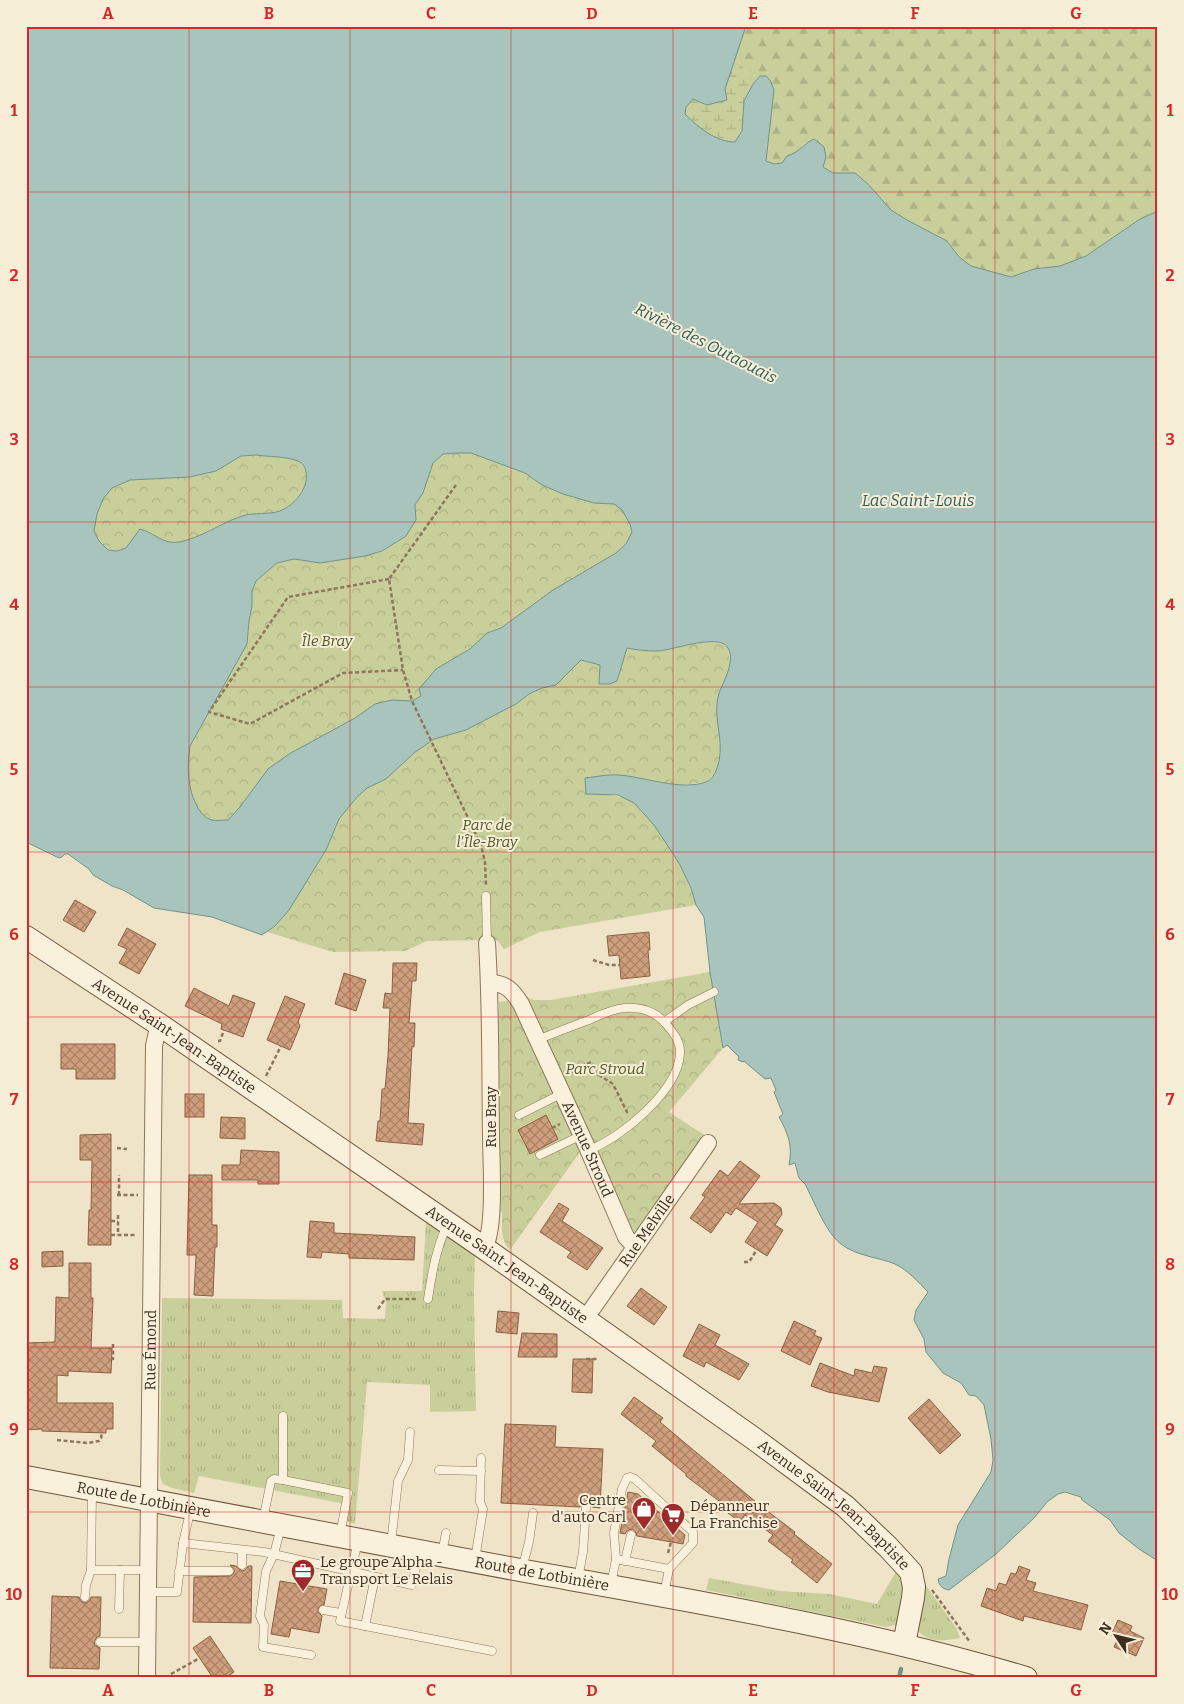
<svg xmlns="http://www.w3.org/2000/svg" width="1184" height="1704" font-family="Bitter,serif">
	<defs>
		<pattern id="grass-tufts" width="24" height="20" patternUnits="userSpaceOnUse" patternTransform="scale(1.25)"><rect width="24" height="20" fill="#c9cf9b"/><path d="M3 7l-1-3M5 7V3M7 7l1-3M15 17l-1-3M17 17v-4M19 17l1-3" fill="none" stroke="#aeb285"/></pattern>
		<pattern id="forest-firs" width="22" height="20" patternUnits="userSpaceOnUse" patternTransform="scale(1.25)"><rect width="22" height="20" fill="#c9cf9b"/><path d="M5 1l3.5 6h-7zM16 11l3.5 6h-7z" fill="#aeb285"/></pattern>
		<pattern id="wetland-marsh" width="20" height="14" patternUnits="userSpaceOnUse" patternTransform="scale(1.25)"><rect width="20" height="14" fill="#c9cf9b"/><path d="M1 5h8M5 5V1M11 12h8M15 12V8" fill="none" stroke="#aeb285"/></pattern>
		<pattern id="park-crowns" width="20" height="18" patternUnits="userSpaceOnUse" patternTransform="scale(1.25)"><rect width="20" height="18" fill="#c9cf9b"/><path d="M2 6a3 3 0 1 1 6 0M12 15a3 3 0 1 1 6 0" fill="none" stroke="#aeb285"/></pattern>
		<pattern id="building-cross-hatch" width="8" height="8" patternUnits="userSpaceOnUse" patternTransform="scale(1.25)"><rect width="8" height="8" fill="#cf9f7d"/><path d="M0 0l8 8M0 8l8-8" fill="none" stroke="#a98266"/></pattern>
	</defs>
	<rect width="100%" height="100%" fill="#f0e4c8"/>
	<g fill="url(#grass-tufts)">
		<path d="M 426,1221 L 475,1255 L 474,1294 L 476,1411 L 430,1412 L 430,1385 L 367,1382 L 355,1524 L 343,1520 L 345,1504 L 199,1476 L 194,1493 L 172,1488 L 163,1484 L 160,1476 L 162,1298 L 342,1300 L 343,1318 L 385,1319 L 386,1303 L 382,1291 L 422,1291 Z"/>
		<path d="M 897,1570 L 905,1585 L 901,1622 L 895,1625 L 886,1627 L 706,1590 L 709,1578 L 780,1591 L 829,1594 L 877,1604 Z"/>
		<path d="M 922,1580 L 957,1629 L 960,1638 C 945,1641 926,1643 917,1629 Z"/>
	</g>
	<path fill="url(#forest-firs)" d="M 746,26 L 1158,26 L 1158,211 L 1140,219 L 1086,256 L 1060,266 L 1034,269 L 1011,277 L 971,266 L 959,257 L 947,241 L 907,220 L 891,210 L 868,184 L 855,173 L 833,173 L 823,167 L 826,157 L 805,143 L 798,153 L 787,156 L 782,163 L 774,164 L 766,161 L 773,90 L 760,76 L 753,84 L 736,56 Z"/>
	<path fill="url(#wetland-marsh)" d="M 736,56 L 753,84 L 744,101 L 742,131 L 735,142 C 716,142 699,128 685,114 L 686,107 L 693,99 L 725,89 Z"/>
	<g fill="url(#park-crowns)">
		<path d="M 458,453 L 471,453 L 525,473 L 542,485 L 594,503 L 614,503 L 622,510 L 630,524 L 632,532 L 626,544 L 616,553 L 553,590 L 501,628 L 487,633 L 470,649 L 436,669 L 421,696 L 412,701 L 392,700 L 375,704 L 355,718 L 289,754 L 268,769 L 240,807 L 228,820 C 223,820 217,821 212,820 C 205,818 202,814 198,808 C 187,788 187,768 190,746 L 247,644 L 249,621 L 252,606 L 252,591 L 256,581 L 277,563 L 294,559 L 320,563 L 365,556 L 382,551 L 406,536 L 416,520 L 415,505 L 423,493 L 433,463 L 443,454 Z"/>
		<path d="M 256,455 C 269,457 286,456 298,461 C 303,463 305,468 306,473 C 309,488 295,506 280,511 C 268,515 254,512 242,516 C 226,522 189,543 174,543 C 164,542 155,537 147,531 L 132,540 L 126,548 L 117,551 L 108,550 L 99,541 L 94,531 L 97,514 L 103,499 L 112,488 L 130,480 L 190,477 L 216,471 L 241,456 Z"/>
		<path d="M 717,641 L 723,644 L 728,648 L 730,660 L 728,674 L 719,694 L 720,758 L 716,772 L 707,782 L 691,784 L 670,784 L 646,779 L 586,794 C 602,795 617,794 631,801 C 637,804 641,810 645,815 C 668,840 687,873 696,905 L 540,932 L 504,949 L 497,940 L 487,940 L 427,941 L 405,951 L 333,952 L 267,932 L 275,926 L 310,877 L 326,850 L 339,819 L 357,797 L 367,788 L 386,779 L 414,753 L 434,738 L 466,730 L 516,704 L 529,694 L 542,688 L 556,685 L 581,660 L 600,665 L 599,684 L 610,684 L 617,681 L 626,648 L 631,649 Z"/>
		<path d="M 710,972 L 723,1048 L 669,1112 L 706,1136 L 635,1234 L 630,1230 L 593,1145 L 580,1152 L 510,1250 C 500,1240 502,1226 502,1212 L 499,1212 L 499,1002 L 527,997 L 534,1000 L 551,1000 Z"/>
	</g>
	<path fill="#c9cf9b" d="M 637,1072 L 646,1088 L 621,1101 L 613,1084 Z"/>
	<path fill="#a9c4bc" stroke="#6f938a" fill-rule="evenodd" d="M 26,26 L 746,26 L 725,89 L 727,100 L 707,105 L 693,99 L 686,107 L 685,114 C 699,128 716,142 735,142 L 742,131 L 744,101 L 753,84 L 760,76 L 766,76 L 770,80 L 774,90 L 766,161 L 774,164 L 782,163 L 787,156 C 800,152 803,144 814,139 L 824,147 L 826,157 L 823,167 L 833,173 L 855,173 L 868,184 L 891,210 L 907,220 L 947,241 L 959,257 L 971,266 L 1011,277 L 1034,269 L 1060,266 L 1086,256 L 1140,219 L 1158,211 L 1158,1561 L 1139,1549 L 1119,1533 L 1110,1520 L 1082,1500 L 1081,1497 L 1065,1492 L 1058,1494 L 1047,1502 L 1034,1518 L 996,1554 L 949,1590 C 943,1589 939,1586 938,1579 L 946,1576 L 949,1559 L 958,1525 L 991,1472 L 993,1460 L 991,1439 L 984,1405 L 976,1396 L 969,1395 L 961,1383 L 943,1373 L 926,1352 L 924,1339 L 914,1320 L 916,1310 L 928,1292 C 918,1282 908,1270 895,1264 C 878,1257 856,1256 841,1244 C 826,1233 814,1201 805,1184 L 799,1178 L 795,1163 L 789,1165 C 793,1146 788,1133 779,1117 L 783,1114 L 774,1092 L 776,1090 L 771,1078 L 765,1079 L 744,1061 L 743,1062 L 738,1060 L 739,1057 L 727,1045 L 723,1048 L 710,972 L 704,917 L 696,905 L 691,888 L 679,863 L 654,825 L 634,803 L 618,795 L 586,794 L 585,778 C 596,777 608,774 619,775 C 645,777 681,791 706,782 C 714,779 717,769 719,761 C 724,738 712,716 719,693 C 724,681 739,654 724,644 C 711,636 673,650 657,651 C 647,651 636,650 627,648 L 617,681 L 610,684 L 599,684 L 600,665 L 581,660 L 556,685 L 542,688 L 529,694 L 516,704 L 466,730 L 434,739 L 414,753 L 386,779 L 367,788 L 357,797 L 339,819 L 326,850 L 289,910 L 275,926 L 262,935 L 212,917 L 154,908 L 123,890 L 112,886 L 93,875 L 89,869 L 68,854 L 65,854 L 62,857 L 59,858 L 26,842 ZM 458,453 L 471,453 L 525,473 L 542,485 L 563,494 L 594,503 L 614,504 L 622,510 L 630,524 L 632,532 L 626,544 L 616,553 L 553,590 L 501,628 L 487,633 L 470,649 L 436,669 L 419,689 L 421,696 L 412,701 L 392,700 L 375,704 L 355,718 L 289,754 L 268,769 L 240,807 L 228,820 C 223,820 217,821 212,820 C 205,818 202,814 198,808 C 187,788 187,768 190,746 L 247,644 L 249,621 L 252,606 L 252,591 L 256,581 L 277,563 L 294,559 L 320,563 L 365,556 L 382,551 L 406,536 L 416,520 L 415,505 L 423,493 L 433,463 L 443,454 ZM 256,455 C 269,457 285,456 298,461 C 303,463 305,467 306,472 C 309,488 295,505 280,511 C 269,515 254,512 242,516 C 221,523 201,538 179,542 C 163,545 153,532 140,529 L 126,548 L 117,551 L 108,550 L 99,541 L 94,531 L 97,514 L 103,499 L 112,488 L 130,480 L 190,477 L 216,471 L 241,456 Z"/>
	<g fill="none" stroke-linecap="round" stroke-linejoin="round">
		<path stroke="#6f938a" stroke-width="4.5" d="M 899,1678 L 901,1669"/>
	</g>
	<g fill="url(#building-cross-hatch)" stroke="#8d5f41">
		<path d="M 75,900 L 96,912 L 84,932 L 63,920 Z"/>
		<path d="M 127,928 L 156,944 L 139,974 L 119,963 L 127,949 L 118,945 Z"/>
		<path d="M 649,932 L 650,950 L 648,950 L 650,976 L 621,979 L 619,955 L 609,956 L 607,936 Z"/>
		<path d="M 393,963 L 417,963 L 416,981 L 412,981 L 409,1023 L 415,1023 L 414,1047 L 412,1046 L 408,1123 L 424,1124 L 422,1145 L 376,1141 L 378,1121 L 380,1121 L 382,1089 L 385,1089 L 388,1056 L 390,1008 L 383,1008 L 385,993 L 392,994 Z"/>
		<path d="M 344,973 L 366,980 L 356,1011 L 335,1004 Z"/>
		<path d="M 194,988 L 229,1006 L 233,995 L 255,1003 L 243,1037 L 221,1029 L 222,1024 L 185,1006 Z"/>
		<path d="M 285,996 L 305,1004 L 298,1022 L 300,1026 L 290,1050 L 267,1040 Z"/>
		<path d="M 61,1044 L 115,1044 L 115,1079 L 76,1079 L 76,1069 L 61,1069 Z"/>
		<rect x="185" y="1094" width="19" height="23"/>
		<path d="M 546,1115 L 558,1139 L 530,1154 L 518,1130 Z"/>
		<path d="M 221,1117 L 245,1118 L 245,1139 L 220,1138 Z"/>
		<path d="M 111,1134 L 111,1245 L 88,1245 L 89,1210 L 91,1210 L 92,1160 L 80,1160 L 80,1135 Z"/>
		<path d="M 241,1150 L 279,1152 L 279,1184 L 258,1184 L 258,1180 L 222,1180 L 222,1165 L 240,1165 Z"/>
		<path d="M 740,1161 L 760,1176 L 739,1204 L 774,1203 L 781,1208 L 782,1214 L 775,1225 L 783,1230 L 767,1256 L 745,1242 L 758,1222 L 736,1208 L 731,1215 L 726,1212 L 711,1233 L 690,1218 L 705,1197 L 702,1195 L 720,1170 L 728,1176 Z"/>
		<path d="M 189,1175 L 212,1175 L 212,1225 L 217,1225 L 217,1247 L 215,1247 L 213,1296 L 194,1295 L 196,1255 L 187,1255 Z"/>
		<path d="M 559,1203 L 569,1209 L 562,1221 L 603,1248 L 587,1270 L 567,1257 L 571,1252 L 540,1232 Z"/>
		<path d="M 310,1221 L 334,1223 L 334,1233 L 415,1237 L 414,1260 L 349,1258 L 349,1254 L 322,1252 L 321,1258 L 307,1257 Z"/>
		<path d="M 63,1251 L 63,1266 L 42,1267 L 42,1252 Z"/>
		<path d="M 69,1263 L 91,1263 L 91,1298 L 93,1298 L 91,1348 L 112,1348 L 111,1373 L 68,1371 L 68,1376 L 57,1375 L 57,1403 L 113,1403 L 113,1429 L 106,1429 L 106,1433 L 42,1431 L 42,1429 L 26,1430 L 26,1343 L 55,1342 L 56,1297 L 69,1298 Z"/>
		<path d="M 641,1288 L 667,1307 L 654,1325 L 627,1306 Z"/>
		<path d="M 498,1311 L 519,1313 L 517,1334 L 496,1332 Z"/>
		<path d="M 794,1321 L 816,1331 L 814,1335 L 822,1338 L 810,1365 L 781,1351 Z"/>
		<path d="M 699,1324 L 720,1335 L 715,1345 L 749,1364 L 739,1380 L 706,1362 L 704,1367 L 683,1356 Z"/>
		<path d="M 522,1333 L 557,1334 L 557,1357 L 518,1357 Z"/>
		<path d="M 573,1359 L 593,1359 L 592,1393 L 572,1392 Z"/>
		<path d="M 820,1363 L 854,1376 L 855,1369 L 872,1373 L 874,1366 L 887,1368 L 879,1402 L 828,1392 L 811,1386 Z"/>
		<path d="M 634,1397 L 663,1418 L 660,1422 L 691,1448 L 762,1507 L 795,1532 L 794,1534 L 832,1564 L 817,1583 L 791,1562 L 793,1560 L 768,1541 L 773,1535 L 745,1515 L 740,1522 L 720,1507 L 723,1504 L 686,1476 L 686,1474 L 652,1446 L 656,1441 L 621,1414 Z"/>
		<path d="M 929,1399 L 961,1435 L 940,1454 L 908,1418 Z"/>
		<path d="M 505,1424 L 556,1426 L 555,1447 L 603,1449 L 600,1508 L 592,1507 L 590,1503 L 586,1501 L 582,1504 L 580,1507 L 501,1503 Z"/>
		<path d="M 628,1492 L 638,1494 L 685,1535 L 683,1544 L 637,1536 L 635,1531 L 632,1529 L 627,1531 L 625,1534 L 620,1533 Z"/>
		<path d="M 230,1565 L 236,1566 L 242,1571 L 245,1570 L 248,1566 L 252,1566 L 251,1623 L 193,1622 L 194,1577 L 231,1576 L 235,1571 Z"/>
		<path d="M 1019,1566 L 1030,1570 L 1026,1580 L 1036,1583 L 1033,1591 L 1088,1605 L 1081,1630 L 1024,1616 L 1023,1621 L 981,1606 L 987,1588 L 996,1591 L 999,1583 L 1006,1585 L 1011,1573 L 1016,1574 Z"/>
		<path d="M 280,1581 L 327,1589 L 324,1605 L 321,1605 L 318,1609 L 318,1612 L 322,1616 L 319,1633 L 291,1628 L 289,1637 L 271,1634 Z"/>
		<path d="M 52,1596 L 79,1597 L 81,1601 L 85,1603 L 89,1601 L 91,1597 L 101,1597 L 100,1636 L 97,1637 L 94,1642 L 95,1645 L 100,1648 L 99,1669 L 50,1668 Z"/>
		<path d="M 1118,1620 L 1132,1626 L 1130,1631 L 1144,1638 L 1136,1656 L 1114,1647 L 1118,1638 L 1111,1635 Z"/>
		<path d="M 210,1636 L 234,1672 L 225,1678 L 213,1678 L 193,1648 Z"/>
	</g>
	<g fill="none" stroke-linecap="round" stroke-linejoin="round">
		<defs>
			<g id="lane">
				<path d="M 486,896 L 487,943"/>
				<path d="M 664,1022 L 688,1005 L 714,992"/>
				<path d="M 539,1039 C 555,1033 572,1026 589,1020 C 600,1015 612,1009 625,1008 C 641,1007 655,1011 666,1024 C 673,1032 681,1042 680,1054 C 678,1091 621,1138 589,1150"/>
				<path d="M 519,1115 L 563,1093"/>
				<path d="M 540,1155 L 582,1135"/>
				<path d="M 428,1299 C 432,1273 436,1249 447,1225"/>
				<path d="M 283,1416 L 283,1480"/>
				<path d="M 439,1470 L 481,1471"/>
				<path d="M 92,1491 L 91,1570 L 148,1570"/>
				<path d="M 263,1520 L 271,1481 L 274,1479 L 283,1480 L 348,1493 L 340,1535"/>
				<path d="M 281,1527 L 274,1554 L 266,1571 L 260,1616 L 264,1625 L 263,1647 L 311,1655"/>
				<path d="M 358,1541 L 340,1621 L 492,1651"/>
				<path d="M 183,1543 L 264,1552 L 412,1585 L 419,1554"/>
				<path d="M 391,1544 L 398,1481 L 408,1460 L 410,1432"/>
				<path d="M 442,1553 L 446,1533"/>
				<path d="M 616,1559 L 614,1533 L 622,1489 L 627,1478 L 630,1477 L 635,1479 L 693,1532 L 693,1543 L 669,1569"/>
				<path d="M 475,1560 L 483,1509 L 480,1502 L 481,1458"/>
				<path d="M 625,1561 L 631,1535"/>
				<path d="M 242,1565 L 242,1550"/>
				<path d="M 522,1569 L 529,1542 L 533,1513"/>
				<path d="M 179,1571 L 229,1571"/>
				<path d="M 578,1579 L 583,1552 L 586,1507"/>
				<path d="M 611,1585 L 616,1559 L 669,1569 L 664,1594"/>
				<path d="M 148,1592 L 177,1592 L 183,1543 L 190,1512"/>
				<path d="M 85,1597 L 86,1585 L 91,1570"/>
				<path d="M 119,1609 L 120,1570"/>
				<path d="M 323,1610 L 341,1613"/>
				<path d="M 365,1626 L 375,1577"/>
				<path d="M 100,1642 L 148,1642"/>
			</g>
			<g id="street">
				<path id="s1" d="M 490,983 C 506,983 513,991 521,1004 L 587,1147 L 626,1237 L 635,1247"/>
				<path d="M 484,1248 C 496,1229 491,1160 491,1135 C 490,1071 491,1007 487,943"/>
				<path id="s2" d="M 585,1319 L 708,1143"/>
				<path id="s3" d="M 147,1678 L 154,1046 L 157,1032 L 160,1025"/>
			</g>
			<g id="secondary">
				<path id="s4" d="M 26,937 L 160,1025 L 484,1248 L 753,1438 L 845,1506 L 888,1547 L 911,1572 L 914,1587 L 913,1598 L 904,1644"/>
				<path id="s5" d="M 26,1477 C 192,1509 358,1541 525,1571 C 693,1601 862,1629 1026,1678"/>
			</g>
		</defs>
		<use href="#lane" stroke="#8d765c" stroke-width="9"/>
		<use href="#street" stroke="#8d765c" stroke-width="18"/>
		<use href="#secondary" stroke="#6f573f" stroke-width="24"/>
		<g stroke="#8d765c" stroke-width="2.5" stroke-dasharray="4 2.5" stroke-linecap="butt">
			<path d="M 456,485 L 389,579 L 403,670 L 412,701 L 481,845 L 485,862 L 486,885"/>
			<path d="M 389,579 L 288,597 L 209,712 L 250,724 L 343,673 L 403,670"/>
			<path d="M 593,960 L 609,965 L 620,965"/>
			<path d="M 218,1041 L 220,1041 L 224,1030"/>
			<path d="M 570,1073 L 591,1062 L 596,1073 L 613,1084 L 628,1114"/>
			<path d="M 266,1076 L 281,1046"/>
			<path d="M 552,1128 L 560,1124"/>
			<path d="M 117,1148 L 127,1149"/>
			<path d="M 117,1195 L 138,1195"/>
			<path d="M 119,1195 L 119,1175"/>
			<path d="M 118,1215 L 118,1235"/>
			<path d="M 111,1221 L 118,1221"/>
			<path d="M 111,1235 L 137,1235"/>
			<path d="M 744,1262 L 749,1262 L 756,1251"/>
			<path d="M 378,1309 L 385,1299 L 417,1299"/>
			<path d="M 111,1359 L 113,1359 L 113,1344"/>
			<path d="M 586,1359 L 598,1359"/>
			<path d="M 57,1440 L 88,1443 L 99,1441 L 101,1438 L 102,1433"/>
			<path d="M 668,1553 L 671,1542"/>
			<path d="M 305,1585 L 308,1572"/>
			<path d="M 932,1590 L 970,1642"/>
			<path d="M 171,1674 L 198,1659"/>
		</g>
		<use href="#lane" stroke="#faf1dc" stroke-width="8"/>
		<use href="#street" stroke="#faf1dc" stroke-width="16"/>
		<use href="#secondary" stroke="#faf1dc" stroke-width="22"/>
	</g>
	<path fill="none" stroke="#d62828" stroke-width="1" stroke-opacity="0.55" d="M 189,26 L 189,1678M 350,26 L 350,1678M 511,26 L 511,1678M 673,26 L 673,1678M 834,26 L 834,1678M 995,26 L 995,1678M 26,192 L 1158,192M 26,357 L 1158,357M 26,522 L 1158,522M 26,687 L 1158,687M 26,852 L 1158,852M 26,1017 L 1158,1017M 26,1182 L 1158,1182M 26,1347 L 1158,1347M 26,1512 L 1158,1512"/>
	<defs>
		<symbol id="shop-pin" viewBox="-11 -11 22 30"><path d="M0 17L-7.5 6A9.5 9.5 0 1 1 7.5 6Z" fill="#9e2a2b" stroke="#f7eed8"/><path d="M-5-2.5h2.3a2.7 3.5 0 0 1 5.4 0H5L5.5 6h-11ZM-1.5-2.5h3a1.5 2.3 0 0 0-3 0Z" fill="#fff"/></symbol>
		<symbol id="supermarket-pin" viewBox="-11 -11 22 30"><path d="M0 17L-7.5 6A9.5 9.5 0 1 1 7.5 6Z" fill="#9e2a2b" stroke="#f7eed8"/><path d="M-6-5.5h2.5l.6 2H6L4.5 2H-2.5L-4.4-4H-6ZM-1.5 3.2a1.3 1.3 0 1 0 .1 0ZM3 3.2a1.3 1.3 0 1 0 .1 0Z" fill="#fff"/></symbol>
		<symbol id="office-pin" viewBox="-11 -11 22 30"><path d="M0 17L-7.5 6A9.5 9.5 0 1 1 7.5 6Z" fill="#9e2a2b" stroke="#f7eed8"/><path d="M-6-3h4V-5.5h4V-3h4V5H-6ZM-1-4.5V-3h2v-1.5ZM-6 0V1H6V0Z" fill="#fff"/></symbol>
	</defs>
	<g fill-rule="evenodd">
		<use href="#shop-pin" x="630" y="1495" width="28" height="38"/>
		<use href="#supermarket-pin" x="659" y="1501" width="28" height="38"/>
		<use href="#office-pin" x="289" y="1557" width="28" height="38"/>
	</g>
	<g text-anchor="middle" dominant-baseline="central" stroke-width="4" stroke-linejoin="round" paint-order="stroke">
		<g font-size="15" font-style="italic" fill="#4d5a26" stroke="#f7eed8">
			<text x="327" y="641">Île Bray</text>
			<text x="487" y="825">Parc de<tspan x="487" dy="17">l'Île-Bray</tspan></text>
			<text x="605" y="1069">Parc Stroud</text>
		</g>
		<g font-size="15" fill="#3d2e20" stroke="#f7eed8">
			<text stroke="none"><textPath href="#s4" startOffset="178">Avenue Saint-Jean-Baptiste</textPath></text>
			<text transform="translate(491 1117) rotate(-90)">Rue Bray</text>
			<text stroke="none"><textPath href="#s1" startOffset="199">Avenue Stroud</textPath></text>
			<text stroke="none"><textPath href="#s2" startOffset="108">Rue Melville</textPath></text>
			<text stroke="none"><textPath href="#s4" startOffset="582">Avenue Saint-Jean-Baptiste</textPath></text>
			<text stroke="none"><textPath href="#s3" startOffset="328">Rue Émond</textPath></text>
			<text stroke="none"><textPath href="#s5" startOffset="120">Route de Lotbinière</textPath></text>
			<text stroke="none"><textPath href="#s4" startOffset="988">Avenue Saint-Jean-Baptiste</textPath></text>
			<text stroke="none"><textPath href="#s5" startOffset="525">Route de Lotbinière</textPath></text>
		</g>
		<g font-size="15" fill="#3d2e20" stroke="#f7eed8" text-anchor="start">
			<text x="626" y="1500" text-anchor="end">Centre<tspan x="626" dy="17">d'auto Carl</tspan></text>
			<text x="690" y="1506">Dépanneur<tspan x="690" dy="17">La Franchise</tspan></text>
			<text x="320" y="1562">Le groupe Alpha -<tspan x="320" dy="17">Transport Le Relais</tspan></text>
		</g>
		<g font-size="16" font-style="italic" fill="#2f5d5a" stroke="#f7eed8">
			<text transform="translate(706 343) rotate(27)">Rivière des Outaouais</text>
			<text x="918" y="500">Lac Saint-Louis</text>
		</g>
	</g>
	<rect width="1184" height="1704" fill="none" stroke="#f7eed8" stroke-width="55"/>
	<g transform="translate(1116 1636) rotate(305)" stroke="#f7eed8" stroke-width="4" paint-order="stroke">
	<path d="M0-4L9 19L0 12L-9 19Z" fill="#3d2e20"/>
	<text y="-8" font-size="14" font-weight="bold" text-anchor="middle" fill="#3d2e20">N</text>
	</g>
	<rect x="28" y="28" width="1128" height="1648" fill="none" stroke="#d62828" stroke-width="2"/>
	<g font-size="16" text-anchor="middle" font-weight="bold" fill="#d62828">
		<text x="108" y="19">A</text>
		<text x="269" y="19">B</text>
		<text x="431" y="19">C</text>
		<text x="592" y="19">D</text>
		<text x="753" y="19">E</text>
		<text x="915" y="19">F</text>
		<text x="1076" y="19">G</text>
		<text x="14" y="116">1</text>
		<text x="1170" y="116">1</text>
		<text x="14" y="281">2</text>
		<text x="1170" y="281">2</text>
		<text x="14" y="445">3</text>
		<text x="1170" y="445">3</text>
		<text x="14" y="610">4</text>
		<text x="1170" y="610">4</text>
		<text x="14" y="775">5</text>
		<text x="1170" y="775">5</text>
		<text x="14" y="940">6</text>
		<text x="1170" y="940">6</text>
		<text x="14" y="1105">7</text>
		<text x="1170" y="1105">7</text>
		<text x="14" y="1270">8</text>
		<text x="1170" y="1270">8</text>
		<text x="14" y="1435">9</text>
		<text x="1170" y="1435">9</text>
		<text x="14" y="1600">10</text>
		<text x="1170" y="1600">10</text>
		<text x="108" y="1696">A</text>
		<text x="269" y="1696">B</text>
		<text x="431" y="1696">C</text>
		<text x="592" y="1696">D</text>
		<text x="753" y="1696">E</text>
		<text x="915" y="1696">F</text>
		<text x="1076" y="1696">G</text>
	</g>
</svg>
